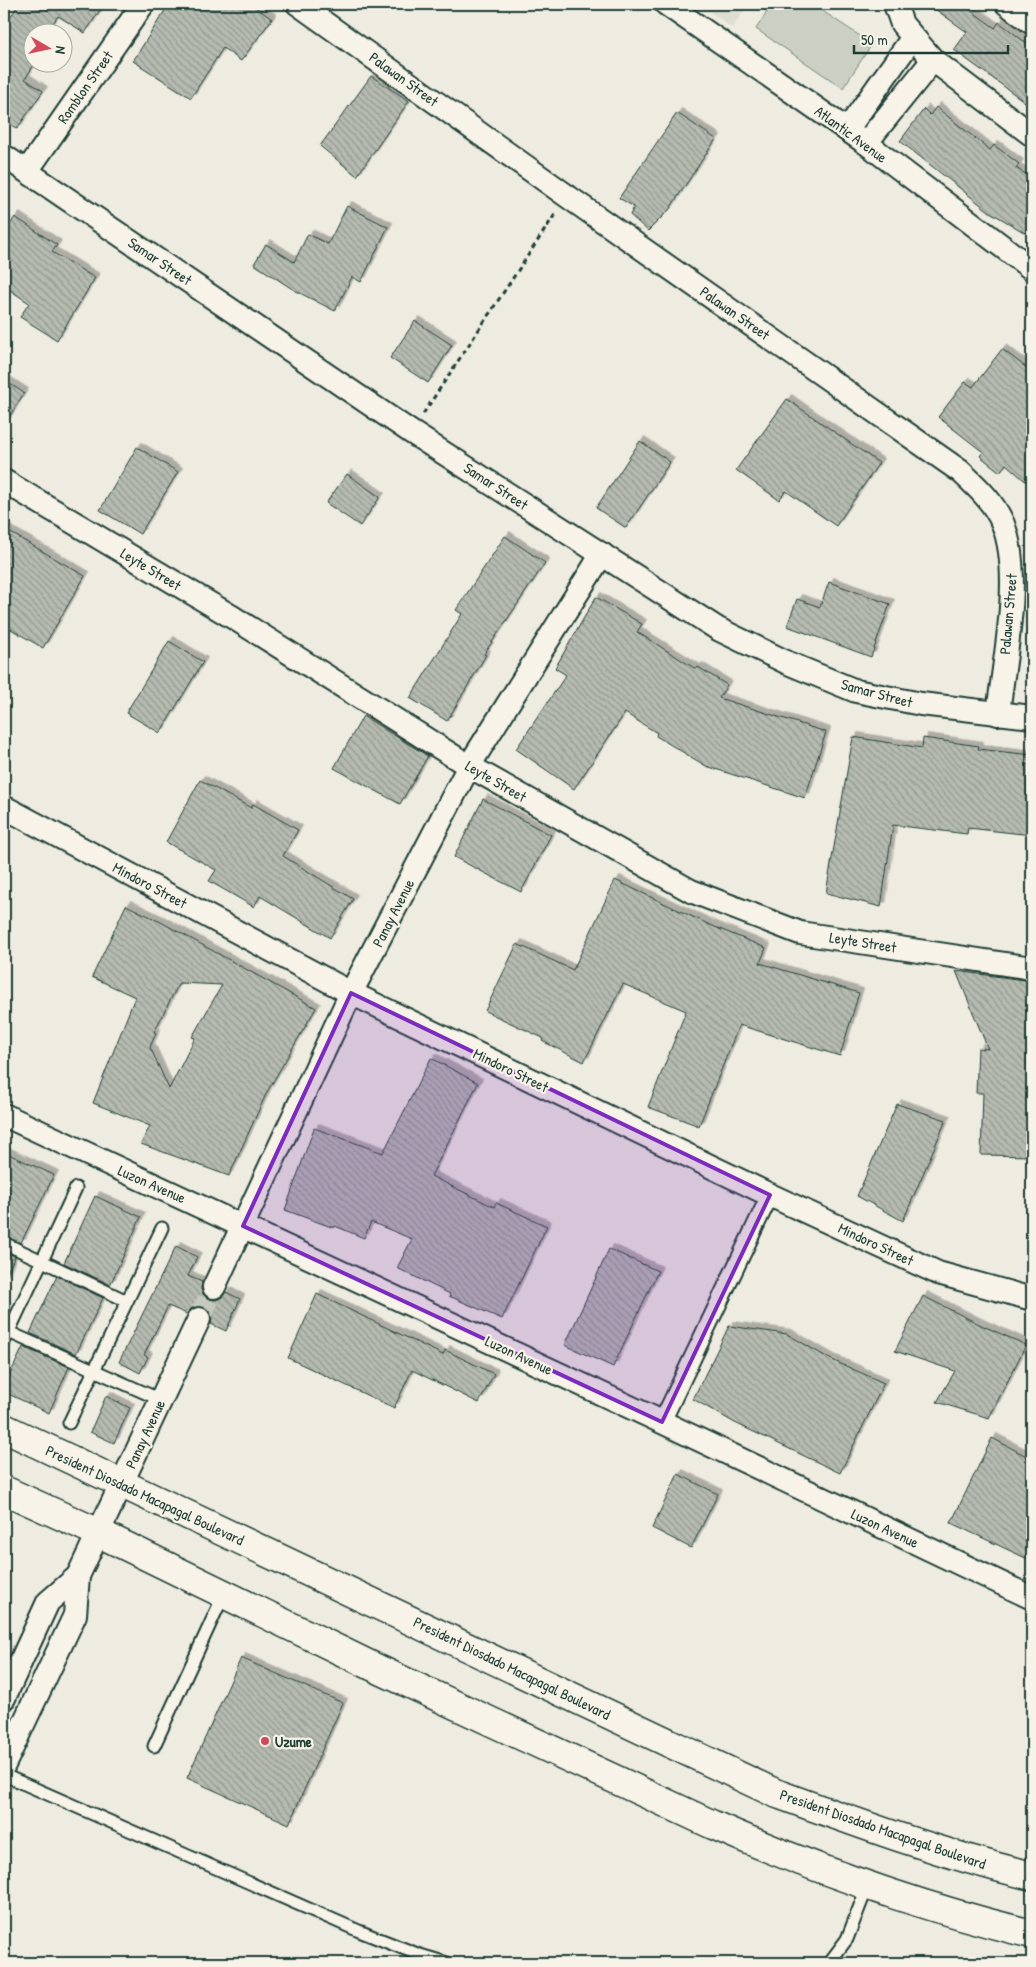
<svg xmlns="http://www.w3.org/2000/svg" width="1036" height="1967" font-family="'Patrick Hand',sans-serif">
	<defs>
		<pattern id="building-back-hatch" width="6" height="6" patternUnits="userSpaceOnUse" patternTransform="scale(1.25)"><rect width="6" height="6" fill="#b5bbb0"/><path d="M-1 5l2 2M0 0l6 6M5-1l2 2" fill="none" stroke="#939990"/></pattern>
		<filter id="shadow"><feDropShadow dx="4.5" dy="-4.5" stdDeviation="0" flood-color="#0004"/></filter>
	</defs>
	<rect width="100%" height="100%" fill="#eeece1"/>
	<filter id="ink" filterUnits="userSpaceOnUse"><feTurbulence type="fractalNoise" baseFrequency=".02" numOctaves="2"/><feDisplacementMap in="SourceGraphic" scale="10" xChannelSelector="R" yChannelSelector="G"/><feConvolveMatrix kernelMatrix="1 2 1 2 8 2 1 2 1" color-interpolation-filters="sRGB"/></filter>
	<g filter="url(#ink)">
		<path fill="#ddddd2" d="M 700,4 L 749,4 L 732,28 Z"/>
		<path fill="#cccfc4" stroke="#76867c" d="M 772,4 L 812,4 L 872,44 L 843,88 L 756,29 Z"/>
		<g fill="url(#building-back-hatch)" stroke="#1f3d34" fill-rule="evenodd" filter="url(#shadow)">
			<path d="M 19,4 L 104,4 L 85,33 L 58,16 L 47,32 L 32,32 L 32,55 L 28,62 L 36,62 L 25,79 L 43,91 L 17,129 L 4,120 L 4,26 Z"/>
			<path d="M 169,4 L 251,4 L 272,19 L 241,61 L 223,48 L 191,98 L 133,61 Z"/>
			<path d="M 928,4 L 962,4 L 995,28 L 999,22 L 1030,46 L 1026,51 L 1032,56 L 1032,107 L 954,50 L 967,32 Z"/>
			<path d="M 371,76 L 409,101 L 357,176 L 320,146 Z"/>
			<path d="M 936,107 L 990,150 L 994,145 L 1019,164 L 1016,168 L 1032,178 L 1032,237 L 990,212 L 900,141 L 924,109 L 930,115 Z"/>
			<path d="M 677,113 L 716,139 L 669,210 L 648,231 L 630,215 L 634,207 L 619,198 Z"/>
			<path d="M 347,206 L 388,227 L 361,282 L 352,277 L 335,311 L 294,290 L 254,264 L 266,244 L 294,262 L 308,234 L 328,244 Z"/>
			<path d="M 15,217 L 57,245 L 52,252 L 95,278 L 57,340 L 20,317 L 29,303 L 4,286 L 4,233 Z"/>
			<path d="M 415,321 L 452,345 L 428,383 L 390,358 Z"/>
			<path d="M 1002,349 L 1032,372 L 1032,487 L 1006,464 L 1000,472 L 980,456 L 983,452 L 938,417 L 965,382 L 973,387 Z"/>
			<path d="M 4,380 L 24,393 L 4,425 Z"/>
			<path d="M 787,399 L 879,463 L 836,526 L 786,491 L 779,500 L 736,470 Z"/>
			<path d="M 640,441 L 670,462 L 626,528 L 596,508 Z"/>
			<path d="M 137,447 L 178,472 L 140,534 L 100,510 Z"/>
			<path d="M 347,474 L 380,497 L 360,526 L 326,503 Z"/>
			<path d="M 4,529 L 85,576 L 43,648 L 4,625 Z"/>
			<path d="M 505,536 L 545,563 L 484,654 L 486,655 L 447,721 L 410,698 L 462,614 L 456,610 Z"/>
			<path d="M 829,582 L 890,604 L 871,657 L 787,626 L 797,599 L 820,607 Z"/>
			<path d="M 596,597 L 642,624 L 637,632 L 696,669 L 698,667 L 727,685 L 719,698 L 826,732 L 805,798 L 706,766 L 656,736 L 657,733 L 625,713 L 574,789 L 516,749 L 566,675 L 555,668 Z"/>
			<path d="M 169,641 L 203,662 L 160,733 L 126,713 Z"/>
			<path d="M 363,716 L 428,756 L 400,804 L 334,768 Z"/>
			<path d="M 853,737 L 922,748 L 923,738 L 979,746 L 978,749 L 1032,755 L 1032,835 L 968,828 L 967,834 L 893,825 L 881,907 L 826,893 Z"/>
			<path d="M 200,780 L 251,808 L 253,804 L 298,830 L 283,856 L 353,899 L 330,938 L 260,896 L 254,907 L 209,881 L 216,870 L 166,842 Z"/>
			<path d="M 483,799 L 551,835 L 521,892 L 454,857 Z"/>
			<path d="M 615,880 L 710,925 L 766,948 L 760,963 L 859,993 L 840,1056 L 739,1025 L 699,1126 L 648,1107 L 686,1011 L 623,984 L 584,1062 L 542,1041 L 543,1038 L 485,1011 L 517,944 L 573,970 Z"/>
			<path d="M 126,905 L 159,921 L 316,1008 L 267,1092 L 229,1176 L 141,1144 L 150,1126 L 93,1103 L 135,997 L 92,977 ZM 179,983 L 222,985 L 192,1037 L 195,1038 L 169,1089 L 150,1047 L 156,1033 L 154,1032 Z"/>
			<path d="M 956,971 L 1032,981 L 1032,1156 L 981,1155 L 983,1093 L 976,1093 L 978,1048 L 988,1049 Z"/>
			<path d="M 431,1058 L 478,1083 L 431,1176 L 494,1207 L 496,1203 L 547,1226 L 502,1319 L 449,1296 L 450,1294 L 397,1268 L 412,1239 L 371,1222 L 364,1238 L 335,1226 L 334,1228 L 285,1210 L 314,1128 L 383,1153 Z"/>
			<path d="M 897,1104 L 946,1120 L 903,1221 L 857,1196 Z"/>
			<path d="M 4,1152 L 54,1175 L 21,1243 L 4,1236 Z"/>
			<path d="M 95,1196 L 141,1217 L 111,1283 L 109,1284 L 64,1263 Z"/>
			<path d="M 176,1246 L 197,1257 L 188,1276 L 202,1282 L 201,1289 L 203,1294 L 208,1299 L 216,1300 L 222,1297 L 226,1292 L 240,1299 L 226,1331 L 211,1324 L 212,1317 L 210,1312 L 204,1307 L 197,1306 L 192,1308 L 187,1314 L 168,1306 L 144,1355 L 148,1357 L 140,1373 L 119,1362 Z"/>
			<path d="M 609,1249 L 658,1271 L 613,1367 L 565,1345 Z"/>
			<path d="M 4,1251 L 15,1256 L 4,1280 Z"/>
			<path d="M 57,1276 L 103,1298 L 76,1354 L 30,1333 Z"/>
			<path d="M 317,1294 L 443,1355 L 445,1350 L 494,1374 L 479,1403 L 412,1370 L 394,1408 L 288,1358 Z"/>
			<path d="M 923,1296 L 981,1325 L 1026,1345 L 989,1418 L 937,1402 L 955,1371 L 895,1351 Z"/>
			<path d="M 729,1326 L 787,1334 L 830,1359 L 884,1383 L 840,1473 L 735,1423 L 693,1399 Z"/>
			<path d="M 23,1347 L 69,1367 L 49,1413 L 4,1392 L 4,1387 Z"/>
			<path d="M 106,1396 L 130,1408 L 114,1443 L 90,1432 Z"/>
			<path d="M 992,1438 L 1032,1459 L 1032,1561 L 951,1523 Z"/>
			<path d="M 678,1474 L 718,1494 L 691,1548 L 652,1528 Z"/>
			<path d="M 241,1658 L 343,1703 L 289,1824 L 187,1778 Z"/>
		</g>
		<g fill="none" stroke-linecap="round" stroke-linejoin="round">
			<path stroke="#c5c9be" stroke-width="22" stroke-dasharray="22 11" stroke-linecap="butt" d="M 199,1319 L 214,1287"/>
			<defs>
				<g id="service">
					<path d="M 4,1243 L 127,1301"/>
					<path d="M 4,1330 L 161,1400"/>
					<path d="M 4,1342 L 76,1188"/>
					<path d="M 69,1423 L 162,1228"/>
					<path d="M 154,1746 L 224,1594"/>
					<path d="M 4,1775 L 359,1931 L 420,1955 L 447,1963"/>
					<path d="M 829,1963 L 847,1939 L 868,1885"/>
				</g>
				<path id="pedestrian" d="M 662,1422 L 770,1195"/>
				<g id="minor">
					<path d="M 298,4 L 567,196 L 960,471 C 977,487 994,502 1003,524 C 1023,575 1004,659 998,714"/>
					<path d="M 666,4 L 866,143 L 1032,269"/>
					<path d="M 895,4 L 902,24 L 933,60 L 1032,135"/>
					<path d="M 1007,4 L 1032,23"/>
					<path d="M 847,130 L 913,37"/>
					<path d="M 866,143 L 933,60"/>
					<path d="M 4,156 L 411,432 L 718,629 L 788,663 L 856,691 L 921,704 L 1032,717"/>
					<path d="M 27,171 L 143,4"/>
					<path d="M 4,481 L 234,618 L 469,766 L 691,891 L 800,933 L 1032,968"/>
					<path d="M 4,807 L 351,993 L 770,1195 L 938,1273 L 1032,1299"/>
					<path d="M 4,1115 L 662,1422 L 1032,1598"/>
					<path d="M 214,1287 L 351,993 L 469,766 L 602,554"/>
					<path d="M 4,1698 L 48,1602 L 78,1576"/>
					<path d="M 4,1765 L 75,1615 L 78,1576 L 199,1319"/>
				</g>
				<g id="secondary">
					<path d="M 4,1428 L 775,1793 C 860,1824 944,1855 1032,1876"/>
					<path d="M 4,1490 L 99,1533 L 378,1669 L 711,1824 C 814,1869 923,1908 1032,1934"/>
				</g>
			</defs>
			<use href="#service" stroke="#1f3d34" stroke-width="15"/>
			<use href="#pedestrian" stroke="#1f3d34" stroke-width="20"/>
			<use href="#minor" stroke="#1f3d34" stroke-width="26"/>
			<use href="#secondary" stroke="#1f3d34" stroke-width="31"/>
			<path stroke="#1f3d34" stroke-width="3" stroke-dasharray="5 4" stroke-linecap="butt" d="M 423,414 L 556,213"/>
			<use href="#service" stroke="#f7f3e8" stroke-width="11"/>
			<use href="#pedestrian" stroke="#f7f3e8" stroke-width="16"/>
			<use href="#minor" stroke="#f7f3e8" stroke-width="22"/>
			<use href="#secondary" stroke="#f7f3e8" stroke-width="28"/>
		</g>
	</g>
	<path fill="#7b2cbf" fill-opacity="0.2" stroke="#7b2cbf" stroke-width="4" stroke-linejoin="round" d="M 351,993 L 770,1195 L 662,1422 L 243,1226 Z"/>
	<circle fill="#d1495b" stroke="#f7f3e8" stroke-width="2" cx="265" cy="1741" r="5"/>
	<g text-anchor="middle" dominant-baseline="central" stroke-width="4.5" stroke-linejoin="round" paint-order="stroke">
		<g font-size="15" fill="#1f3d34" stroke="#f7f3e8">
			<text transform="translate(404 79) rotate(36)">Palawan Street</text>
			<text transform="translate(85 87) rotate(-55)">Romblon Street</text>
			<text transform="translate(851 134) rotate(36)">Atlantic Avenue</text>
			<text transform="translate(160 261) rotate(34)">Samar Street</text>
			<text transform="translate(735 313) rotate(35)">Palawan Street</text>
			<text transform="translate(496 486) rotate(33)">Samar Street</text>
			<text transform="translate(151 569) rotate(31)">Leyte Street</text>
			<text transform="translate(1008 614) rotate(-85)">Palawan Street</text>
			<text transform="translate(877 693) rotate(15)">Samar Street</text>
			<text transform="translate(496 781) rotate(30)">Leyte Street</text>
			<text transform="translate(150 885) rotate(28)">Mindoro Street</text>
			<text transform="translate(393 913) rotate(-63)">Panay Avenue</text>
			<text transform="translate(863 942) rotate(9)">Leyte Street</text>
			<text transform="translate(511 1070) rotate(26)">Mindoro Street</text>
			<text transform="translate(152 1184) rotate(24)">Luzon Avenue</text>
			<text transform="translate(876 1244) rotate(25)">Mindoro Street</text>
			<text transform="translate(519 1355) rotate(25)">Luzon Avenue</text>
			<text transform="translate(145 1434) rotate(-65)">Panay Avenue</text>
			<text transform="translate(145 1495) rotate(25)">President Diosdado Macapagal Boulevard</text>
			<text transform="translate(885 1528) rotate(25)">Luzon Avenue</text>
			<text transform="translate(512 1668) rotate(26)">President Diosdado Macapagal Boulevard</text>
			<text transform="translate(883 1829) rotate(19)">President Diosdado Macapagal Boulevard</text>
		</g>
		<g font-size="15" font-weight="bold" fill="#1f3d34" stroke="#f7f3e8" text-anchor="start">
			<text x="275" y="1741">Uzume</text>
		</g>
	</g>
	<rect width="1036" height="1967" fill="none" stroke="#f7f3e8" stroke-width="20"/>
	<rect x="10" y="10" width="1016" height="1947" fill="none" stroke="#1f3d34" stroke-width="2" filter="url(#ink)"/>
	<g transform="translate(48 48) rotate(99)"><circle r="24" fill="#f7f3e8" stroke="#a1aaa0"/>
	<path d="M0-4L9 19L0 12L-9 19Z" fill="#d1495b"/>
	<text y="-8" font-size="14" font-weight="bold" text-anchor="middle" fill="#1f3d34">N</text>
	</g>
	<path d="M854 45v8h154v-8" fill="none" stroke="#1f3d34" stroke-width="2.5"/>
	<text x="861" y="45" font-size="15" fill="#1f3d34" stroke="#f7f3e8" stroke-width="4" paint-order="stroke">50 m</text>
</svg>
